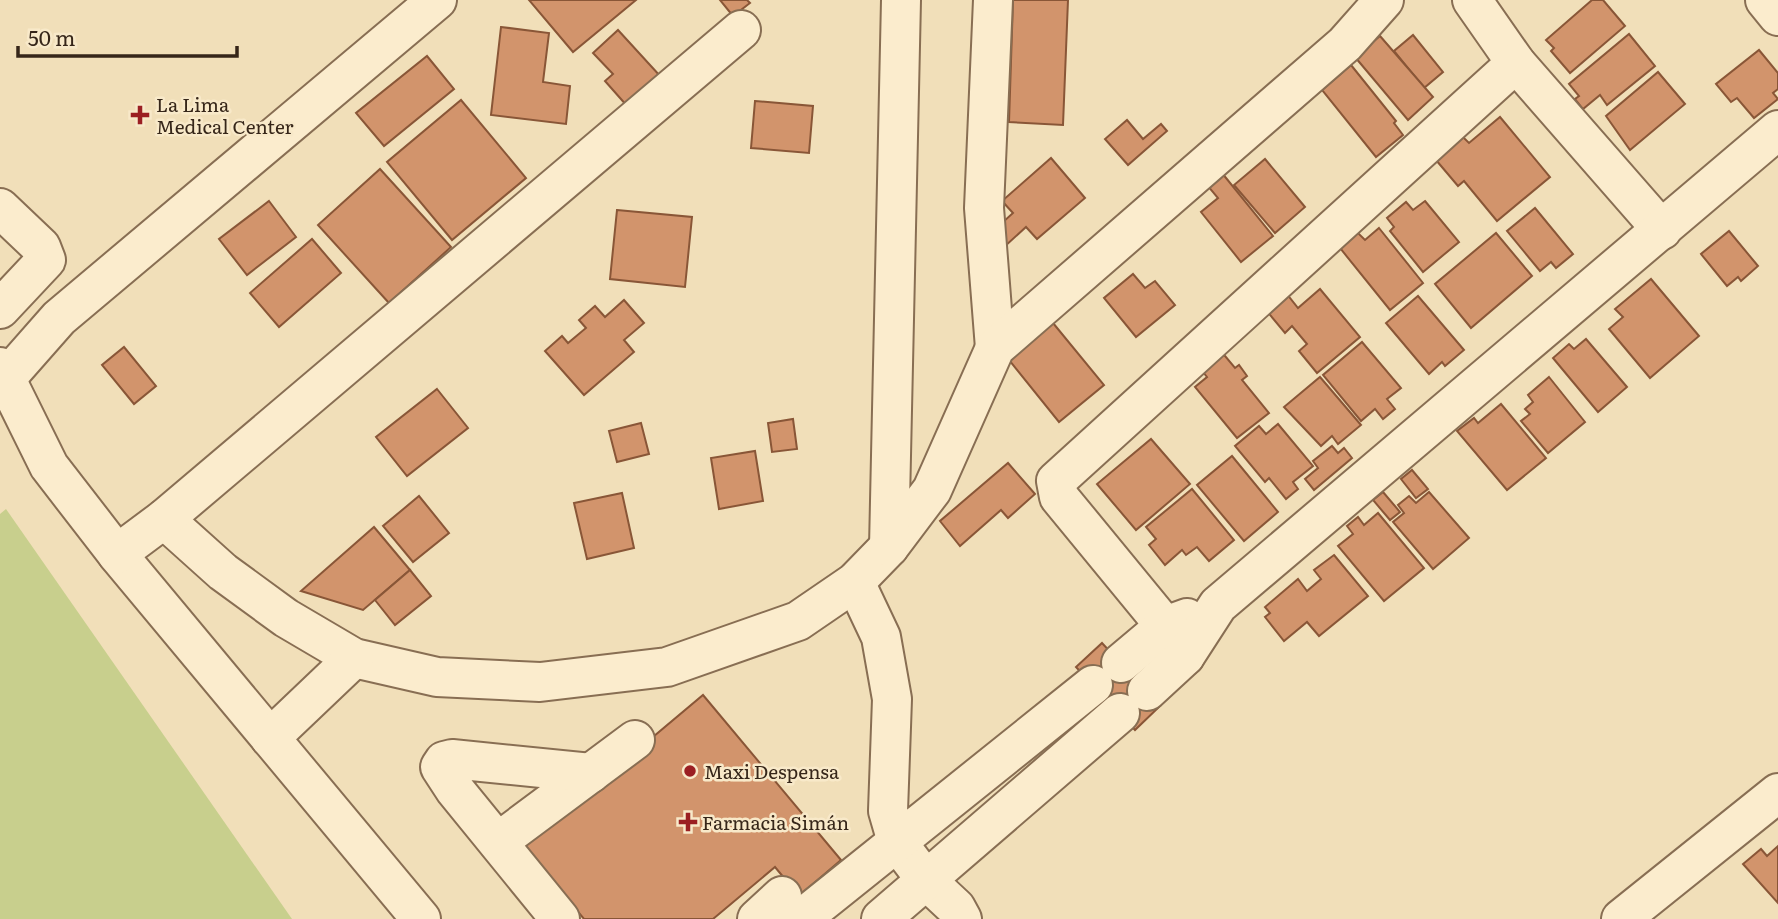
<svg xmlns="http://www.w3.org/2000/svg" width="1778" height="919" font-family="Literata,serif">
	<rect width="100%" height="100%" fill="#f1dfb9"/>
	<path fill="#c8cf8d" d="M 6,509 L 292,919 L 0,919 L 0,514 Z"/>
	<g fill="#d2946c" stroke="#895637" stroke-width="2">
		<path d="M 529,0 L 636,0 L 573,52 Z"/>
		<path d="M 720,0 L 747,0 L 750,3 L 733,16 Z"/>
		<path d="M 1013,0 L 1068,0 L 1063,125 L 1009,122 Z"/>
		<path d="M 1592,0 L 1603,0 L 1625,26 L 1570,73 L 1551,51 L 1554,48 L 1546,40 Z"/>
		<path d="M 501,27 L 549,33 L 543,82 L 570,86 L 566,124 L 491,115 Z"/>
		<path d="M 618,30 L 661,77 L 628,107 L 605,81 L 613,74 L 593,53 Z"/>
		<path d="M 1629,34 L 1655,66 L 1607,105 L 1600,95 L 1583,109 L 1575,99 L 1579,96 L 1569,84 Z"/>
		<path d="M 1413,35 L 1443,72 L 1424,88 L 1394,51 Z"/>
		<path d="M 1380,36 L 1433,97 L 1408,120 L 1355,57 Z"/>
		<path d="M 1759,50 L 1778,73 L 1778,89 L 1773,93 L 1778,99 L 1754,118 L 1737,98 L 1731,102 L 1716,84 Z"/>
		<path d="M 427,56 L 454,89 L 384,146 L 356,113 Z"/>
		<path d="M 1351,65 L 1396,121 L 1394,123 L 1403,135 L 1376,157 L 1322,90 Z"/>
		<path d="M 1658,72 L 1685,104 L 1630,150 L 1606,116 Z"/>
		<path d="M 461,100 L 526,178 L 452,240 L 387,162 Z"/>
		<path d="M 755,101 L 813,106 L 809,153 L 751,148 Z"/>
		<path d="M 1500,117 L 1550,177 L 1497,221 L 1464,181 L 1458,186 L 1436,160 L 1463,137 L 1469,143 Z"/>
		<path d="M 1127,120 L 1143,139 L 1161,124 L 1167,131 L 1128,165 L 1105,139 Z"/>
		<path d="M 1051,158 L 1085,198 L 1037,239 L 1026,227 L 1004,247 L 991,233 L 1013,213 L 1002,201 Z"/>
		<path d="M 1265,159 L 1305,207 L 1275,233 L 1234,185 Z"/>
		<path d="M 380,169 L 451,247 L 389,303 L 318,225 Z"/>
		<path d="M 1222,173 L 1273,236 L 1241,262 L 1201,212 L 1218,198 L 1207,185 Z"/>
		<path d="M 269,201 L 296,237 L 247,275 L 219,239 Z"/>
		<path d="M 1425,201 L 1459,242 L 1423,272 L 1390,231 L 1394,227 L 1387,218 L 1406,202 L 1413,210 Z"/>
		<path d="M 1535,208 L 1573,254 L 1556,268 L 1551,262 L 1540,271 L 1507,231 Z"/>
		<path d="M 617,210 L 692,217 L 685,287 L 610,279 Z"/>
		<path d="M 1379,228 L 1423,283 L 1390,310 L 1340,248 L 1358,233 L 1365,240 Z"/>
		<path d="M 1729,231 L 1758,266 L 1741,281 L 1738,277 L 1727,286 L 1701,254 Z"/>
		<path d="M 1496,233 L 1532,276 L 1471,328 L 1435,284 Z"/>
		<path d="M 312,239 L 341,273 L 279,327 L 250,293 Z"/>
		<path d="M 1133,274 L 1145,288 L 1155,281 L 1175,305 L 1136,337 L 1104,298 Z"/>
		<path d="M 1651,279 L 1699,336 L 1650,378 L 1609,329 L 1623,317 L 1615,309 Z"/>
		<path d="M 1320,289 L 1360,337 L 1317,373 L 1299,351 L 1307,344 L 1292,326 L 1285,333 L 1266,310 L 1286,293 L 1298,308 Z"/>
		<path d="M 1418,296 L 1464,350 L 1445,366 L 1442,362 L 1429,374 L 1386,323 Z"/>
		<path d="M 624,300 L 644,323 L 624,340 L 634,352 L 584,395 L 545,351 L 562,336 L 568,343 L 586,328 L 579,320 L 595,306 L 605,317 Z"/>
		<path d="M 1053,323 L 1104,385 L 1059,422 L 1009,360 Z"/>
		<path d="M 1586,339 L 1627,387 L 1598,412 L 1553,358 L 1569,344 L 1574,349 Z"/>
		<path d="M 1362,342 L 1401,388 L 1387,399 L 1395,409 L 1383,419 L 1375,409 L 1361,421 L 1323,375 Z"/>
		<path d="M 124,347 L 156,386 L 134,404 L 102,365 Z"/>
		<path d="M 1220,350 L 1235,368 L 1239,365 L 1247,376 L 1242,380 L 1269,413 L 1237,438 L 1195,387 L 1207,377 L 1199,367 Z"/>
		<path d="M 1320,377 L 1361,425 L 1338,444 L 1332,436 L 1321,446 L 1284,407 Z"/>
		<path d="M 1549,377 L 1585,422 L 1548,453 L 1521,421 L 1530,414 L 1525,409 L 1533,402 L 1528,395 Z"/>
		<path d="M 437,389 L 468,428 L 407,476 L 376,437 Z"/>
		<path d="M 1501,404 L 1546,458 L 1507,490 L 1457,431 L 1474,418 L 1478,423 Z"/>
		<path d="M 793,419 L 797,449 L 772,452 L 768,423 Z"/>
		<path d="M 641,423 L 649,454 L 617,462 L 609,431 Z"/>
		<path d="M 1278,424 L 1313,466 L 1293,482 L 1298,489 L 1286,499 L 1269,478 L 1265,482 L 1235,446 L 1259,426 L 1266,434 Z"/>
		<path d="M 1151,439 L 1190,484 L 1136,530 L 1097,484 Z"/>
		<path d="M 1332,446 L 1338,453 L 1344,448 L 1352,458 L 1314,490 L 1305,479 L 1318,468 L 1313,461 Z"/>
		<path d="M 755,451 L 763,501 L 719,509 L 711,458 Z"/>
		<path d="M 1232,456 L 1278,512 L 1244,541 L 1197,485 Z"/>
		<path d="M 1008,463 L 1035,494 L 1008,518 L 1001,510 L 960,546 L 940,521 Z"/>
		<path d="M 1412,470 L 1428,489 L 1416,498 L 1401,479 Z"/>
		<path d="M 1192,489 L 1234,540 L 1209,561 L 1197,547 L 1186,555 L 1182,550 L 1165,565 L 1149,545 L 1156,539 L 1146,527 Z"/>
		<path d="M 1383,492 L 1400,512 L 1390,520 L 1373,500 Z"/>
		<path d="M 1429,492 L 1469,538 L 1433,569 L 1393,522 L 1404,513 L 1398,505 L 1409,496 L 1416,503 Z"/>
		<path d="M 622,493 L 634,548 L 587,559 L 574,503 Z"/>
		<path d="M 419,496 L 449,533 L 413,562 L 383,526 Z"/>
		<path d="M 1378,513 L 1424,568 L 1384,601 L 1338,546 L 1353,534 L 1347,526 L 1358,517 L 1364,525 Z"/>
		<path d="M 374,527 L 410,570 L 363,610 L 301,591 Z"/>
		<path d="M 1334,555 L 1368,596 L 1319,636 L 1307,622 L 1284,641 L 1265,617 L 1270,613 L 1265,607 L 1298,579 L 1307,591 L 1321,579 L 1314,570 Z"/>
		<path d="M 410,570 L 431,596 L 395,625 L 375,600 Z"/>
		<path d="M 1102,643 L 1160,706 L 1135,730 L 1076,667 Z"/>
		<path d="M 703,695 L 841,860 L 799,896 L 775,867 L 713,919 L 584,919 L 523,846 Z"/>
		<path d="M 1778,846 L 1778,903 L 1743,864 L 1761,849 L 1767,856 Z"/>
	</g>
	<g fill="none" stroke-linecap="round" stroke-linejoin="round">
		<defs>
			<g id="minor">
				<path d="M 993,0 L 984,208 L 995,348"/>
				<path d="M 1472,0 L 1516,63 L 1662,230"/>
				<path d="M 1765,0 L 1778,16"/>
				<path d="M 0,208 L 41,247 L 46,260 L 0,309"/>
				<path d="M 0,367 L 49,466 L 117,554 L 421,919"/>
				<path d="M 0,385 L 59,318 L 437,0"/>
				<path d="M 164,519 L 223,572 L 286,618 L 354,658 L 437,677 L 540,682 L 667,667 L 798,621 L 855,582 L 889,547 L 932,490 L 995,348 L 1345,44 L 1384,0"/>
				<path d="M 889,547 L 901,0"/>
				<path d="M 117,554 L 164,519 L 741,30"/>
				<path d="M 855,582 L 881,637 L 892,699 L 888,811 L 897,842 L 926,880 L 956,908 L 962,919"/>
				<path d="M 1185,656 L 1165,626 L 1059,497 L 1056,481 L 1516,63"/>
				<path d="M 1121,663 L 1165,626 L 1187,618"/>
				<path d="M 1147,691 L 1185,656 L 1218,605 L 1778,130"/>
				<path d="M 270,738 L 354,658"/>
				<path d="M 498,842 L 635,740"/>
				<path d="M 560,919 L 455,790 L 440,767 L 444,761 L 452,759 L 591,773"/>
				<path d="M 757,919 L 782,896"/>
				<path d="M 801,919 L 1093,685"/>
				<path d="M 881,919 L 1120,713"/>
				<path d="M 1621,919 L 1778,793"/>
			</g>
		</defs>
		<use href="#minor" stroke="#886e53" stroke-width="42"/>
		<use href="#minor" stroke="#fbeccd" stroke-width="38"/>
	</g>
	<g fill="#9b1f22" stroke="#f8e9c9" stroke-width="2.5">
		<path d="M136.5 104.5h7v7h7v7h-7v7h-7v-7h-7v-7h7z"/>
		<circle cx="690" cy="771" r="7"/>
		<path d="M684.5 811.5h7v7h7v7h-7v7h-7v-7h-7v-7h7z"/>
	</g>
	<g text-anchor="middle" dominant-baseline="central" stroke-width="5" stroke-linejoin="round" paint-order="stroke">
		<g font-size="19" fill="#362619" stroke="#f8e9c9" text-anchor="start">
			<text x="156" y="104">La Lima<tspan x="156" dy="22">Medical Center</tspan></text>
			<text x="704" y="771">Maxi Despensa</text>
			<text x="702" y="822">Farmacia Simán</text>
		</g>
	</g>
	<path d="M18 46v10h219v-10" fill="none" stroke="#362619" stroke-width="3.5"/>
	<text x="28" y="46" font-size="21" fill="#362619" stroke="#f8e9c9" stroke-width="5" paint-order="stroke">50 m</text>
</svg>
